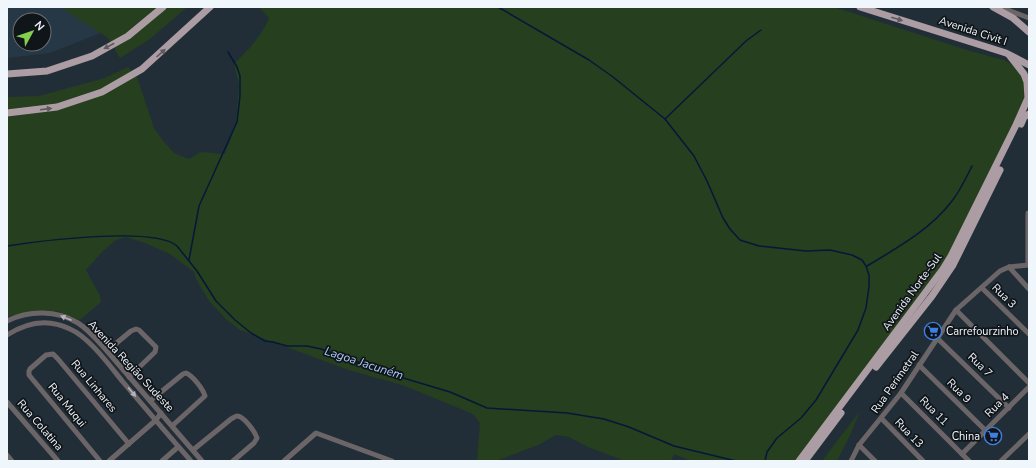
<svg xmlns="http://www.w3.org/2000/svg" width="1036" height="468" font-family="'Nunito Sans',sans-serif">
	<rect width="100%" height="100%" fill="#222e37"/>
	<path fill="#263745" fill-rule="evenodd" d="M 7,7 L 62,7 L 103,32 L 50,53 L 7,58 ZM 20,20 L 44,20 L 44,44 L 20,44 Z"/>
	<g fill="#263f1e">
		<path d="M 60,7 L 187,7 L 150,39 L 120,58 L 108,38 Z"/>
		<path d="M 259,7 L 834,7 L 970,51 L 1004,60 L 1013,65 L 1024,77 L 1026,101 L 955,244 L 931,283 L 797,461 L 692,461 L 674,454 L 671,461 L 625,461 L 588,447 L 569,437 L 556,435 L 538,445 L 496,461 L 477,461 L 480,423 L 473,414 L 405,386 L 349,370 L 240,330 L 226,319 L 209,301 L 196,279 L 194,272 L 170,254 L 145,243 L 126,237 L 116,240 L 102,252 L 86,270 L 100,296 L 101,302 L 80,320 L 56,311 L 12,315 L 7,318 L 7,97 L 39,96 L 105,78 L 128,67 L 137,77 L 154,128 L 164,142 L 174,153 L 189,159 L 201,152 L 225,154 L 236,123 L 239,85 L 234,64 C 247,51 262,36 269,18 Z"/>
		<path d="M 860,411 L 851,433 L 837,461 L 822,461 Z"/>
	</g>
	<g fill="none" stroke-linecap="round" stroke-linejoin="round">
		<g stroke="#051839" stroke-width="1.5">
			<path d="M 498,7 L 589,60 L 613,77 L 665,119 L 694,156 L 707,181 L 723,218 L 730,229 L 740,240 L 759,246 L 806,251 L 830,250 L 852,255 L 862,260 L 866,266 L 869,275 L 869,287 L 866,308 L 858,330 L 816,400 L 801,418 L 777,438 L 767,452 L 765,461"/>
			<path d="M 665,119 L 746,41 L 761,30"/>
			<path d="M 7,246 C 39,241 154,226 177,246 L 197,271 L 216,301 L 235,320 L 251,333 L 265,341 L 273,342 L 287,346 L 307,346 L 321,349 L 400,377 L 450,392 L 487,408 L 567,413 L 604,419 L 629,427 L 674,446 L 736,461"/>
			<path d="M 189,260 L 199,206 L 237,122 L 240,96 L 240,76 L 237,67 L 228,52"/>
			<path d="M 867,266 C 897,248 930,230 952,201 C 960,191 966,178 972,166"/>
		</g>
		<g stroke="#6c6568" stroke-width="5">
			<path d="M 1000,7 L 1029,18"/>
			<path d="M 1028,213 L 1028,265"/>
			<path d="M 1009,267 L 1029,289"/>
			<path d="M 982,288 L 1029,334"/>
			<path d="M 956,310 L 1029,383"/>
			<path d="M 7,321 C 29,310 57,310 78,323 C 89,330 98,341 107,351 L 202,461"/>
			<path d="M 7,335 C 27,322 48,318 70,329 C 89,337 110,366 123,382 C 146,409 168,435 191,461"/>
			<path d="M 937,338 L 1009,408"/>
			<path d="M 107,351 L 131,331 L 136,329 L 139,330 L 156,347 L 155,352 L 129,377"/>
			<path d="M 919,365 L 986,431"/>
			<path d="M 901,393 L 969,461"/>
			<path d="M 150,401 L 183,374 L 186,373 C 193,376 203,389 205,396 L 172,426"/>
			<path d="M 7,402 L 58,461"/>
			<path d="M 881,418 L 923,461"/>
			<path d="M 859,445 L 875,461"/>
			<path d="M 193,450 L 231,419 C 233,418 236,416 237,416 C 244,416 255,432 257,438 L 254,443 L 233,461"/>
			<path d="M 962,454 L 1029,387"/>
			<path d="M 7,455 L 12,461"/>
			<path d="M 100,461 L 29,375 L 29,371 L 30,369 L 46,355 L 53,354 L 58,359 L 129,444"/>
			<path d="M 109,461 L 156,420 L 161,413"/>
			<path d="M 162,461 L 178,447"/>
			<path d="M 284,461 L 316,433 L 392,461"/>
			<path d="M 851,461 L 859,445 L 901,393 L 956,310 L 1000,271 L 1009,267 L 1029,265"/>
			<path d="M 1001,461 L 1029,434"/>
		</g>
		<g stroke="#ab9da3" stroke-width="7">
			<path d="M 860,7 L 987,47 L 1006,53 L 1029,65"/>
			<path d="M 993,7 L 1013,18 L 1029,32"/>
			<path d="M 7,74 L 47,71 L 92,56 L 128,36 L 163,7"/>
			<path d="M 7,113 L 57,107 L 102,92 L 142,69 L 210,7"/>
			<path d="M 1021,124 L 1024,117 L 1029,114"/>
			<path d="M 876,367 L 932,296 L 953,265 L 1000,170"/>
			<path d="M 799,461 L 943,269 L 951,256 L 1016,125 L 1028,98 L 1027,82 L 1024,74 L 1010,56"/>
			<path d="M 805,461 L 841,413"/>
		</g>
	</g>
	<defs><path id="oneway-solid" d="M-6-.8H1V-3.2L6.5 0L1 3.2V.8H-6Z"/></defs>
	<g fill="#5e595e">
		<use href="#oneway-solid" transform="translate(897 19) rotate(17)"/>
		<use href="#oneway-solid" transform="translate(109 46) rotate(152)"/>
		<use href="#oneway-solid" transform="translate(161 53) rotate(-42)"/>
		<use href="#oneway-solid" transform="translate(46 109) rotate(-7)"/>
	</g>
	<g fill="#b4b5b9">
		<use href="#oneway-solid" transform="translate(66 318) rotate(-158)"/>
		<use href="#oneway-solid" transform="translate(132 392) rotate(50)"/>
	</g>
	<defs>
		<symbol id="supermarket-ring" viewBox="-11 -11 22 22"><circle r="9.5" fill="#101519" stroke="#3f7fe0" stroke-width="1.5"/><path d="M-6-5.5h2.5l.6 2H6L4.5 2H-2.5L-4.4-4H-6ZM-1.5 3.2a1.3 1.3 0 1 0 .1 0ZM3 3.2a1.3 1.3 0 1 0 .1 0Z" fill="#3f7fe0"/></symbol>
	</defs>
	<g fill-rule="evenodd">
		<use href="#supermarket-ring" x="923" y="321" width="20" height="20"/>
		<use href="#supermarket-ring" x="983" y="426" width="20" height="20"/>
	</g>
	<g text-anchor="middle" dominant-baseline="central" stroke-width="3.5" stroke-linejoin="round" paint-order="stroke">
		<g font-size="11" fill="#eff6fc" stroke="#101519">
			<text transform="translate(973 31) rotate(18)">Avenida Civit I</text>
			<text transform="translate(912 292) rotate(-54)">Avenida Norte-Sul</text>
			<text transform="translate(1004 296) rotate(45)">Rua 3</text>
			<text transform="translate(980 365) rotate(44)">Rua 7</text>
			<text transform="translate(131 366) rotate(47)">Avenida Região Sudeste</text>
			<text transform="translate(895 382) rotate(-55)">Rua Perimetral</text>
			<text transform="translate(94 386) rotate(50)">Rua Linhares</text>
			<text transform="translate(959 391) rotate(45)">Rua 9</text>
			<text transform="translate(67 405) rotate(51)">Rua Muqui</text>
			<text transform="translate(997 405) rotate(-45)">Rua 4</text>
			<text transform="translate(934 411) rotate(45)">Rua 11</text>
			<text transform="translate(40 425) rotate(49)">Rua Colatina</text>
			<text transform="translate(909 433) rotate(46)">Rua 13</text>
		</g>
		<g font-size="11" fill="#eff6fc" stroke="#101519" text-anchor="start">
			<text x="946" y="331">Carrefourzinho</text>
			<text x="980" y="436" text-anchor="end">China</text>
		</g>
		<g font-size="12" font-style="italic" fill="#accbfd" stroke="#101519">
			<text transform="translate(364 363) rotate(18)">Lagoa Jacuném</text>
		</g>
	</g>
	<rect width="1036" height="468" fill="none" stroke="#eff6fc" stroke-width="16"/>
	<g transform="translate(32 32) rotate(50)"><circle r="19" fill="#101519" stroke="#696f74"/>
	<path d="M0-3L7 15L0 10L-7 15Z" fill="#84d04e"/>
	<text y="-6" font-size="11" font-weight="bold" text-anchor="middle" fill="#eff6fc">N</text>
	</g>
</svg>
